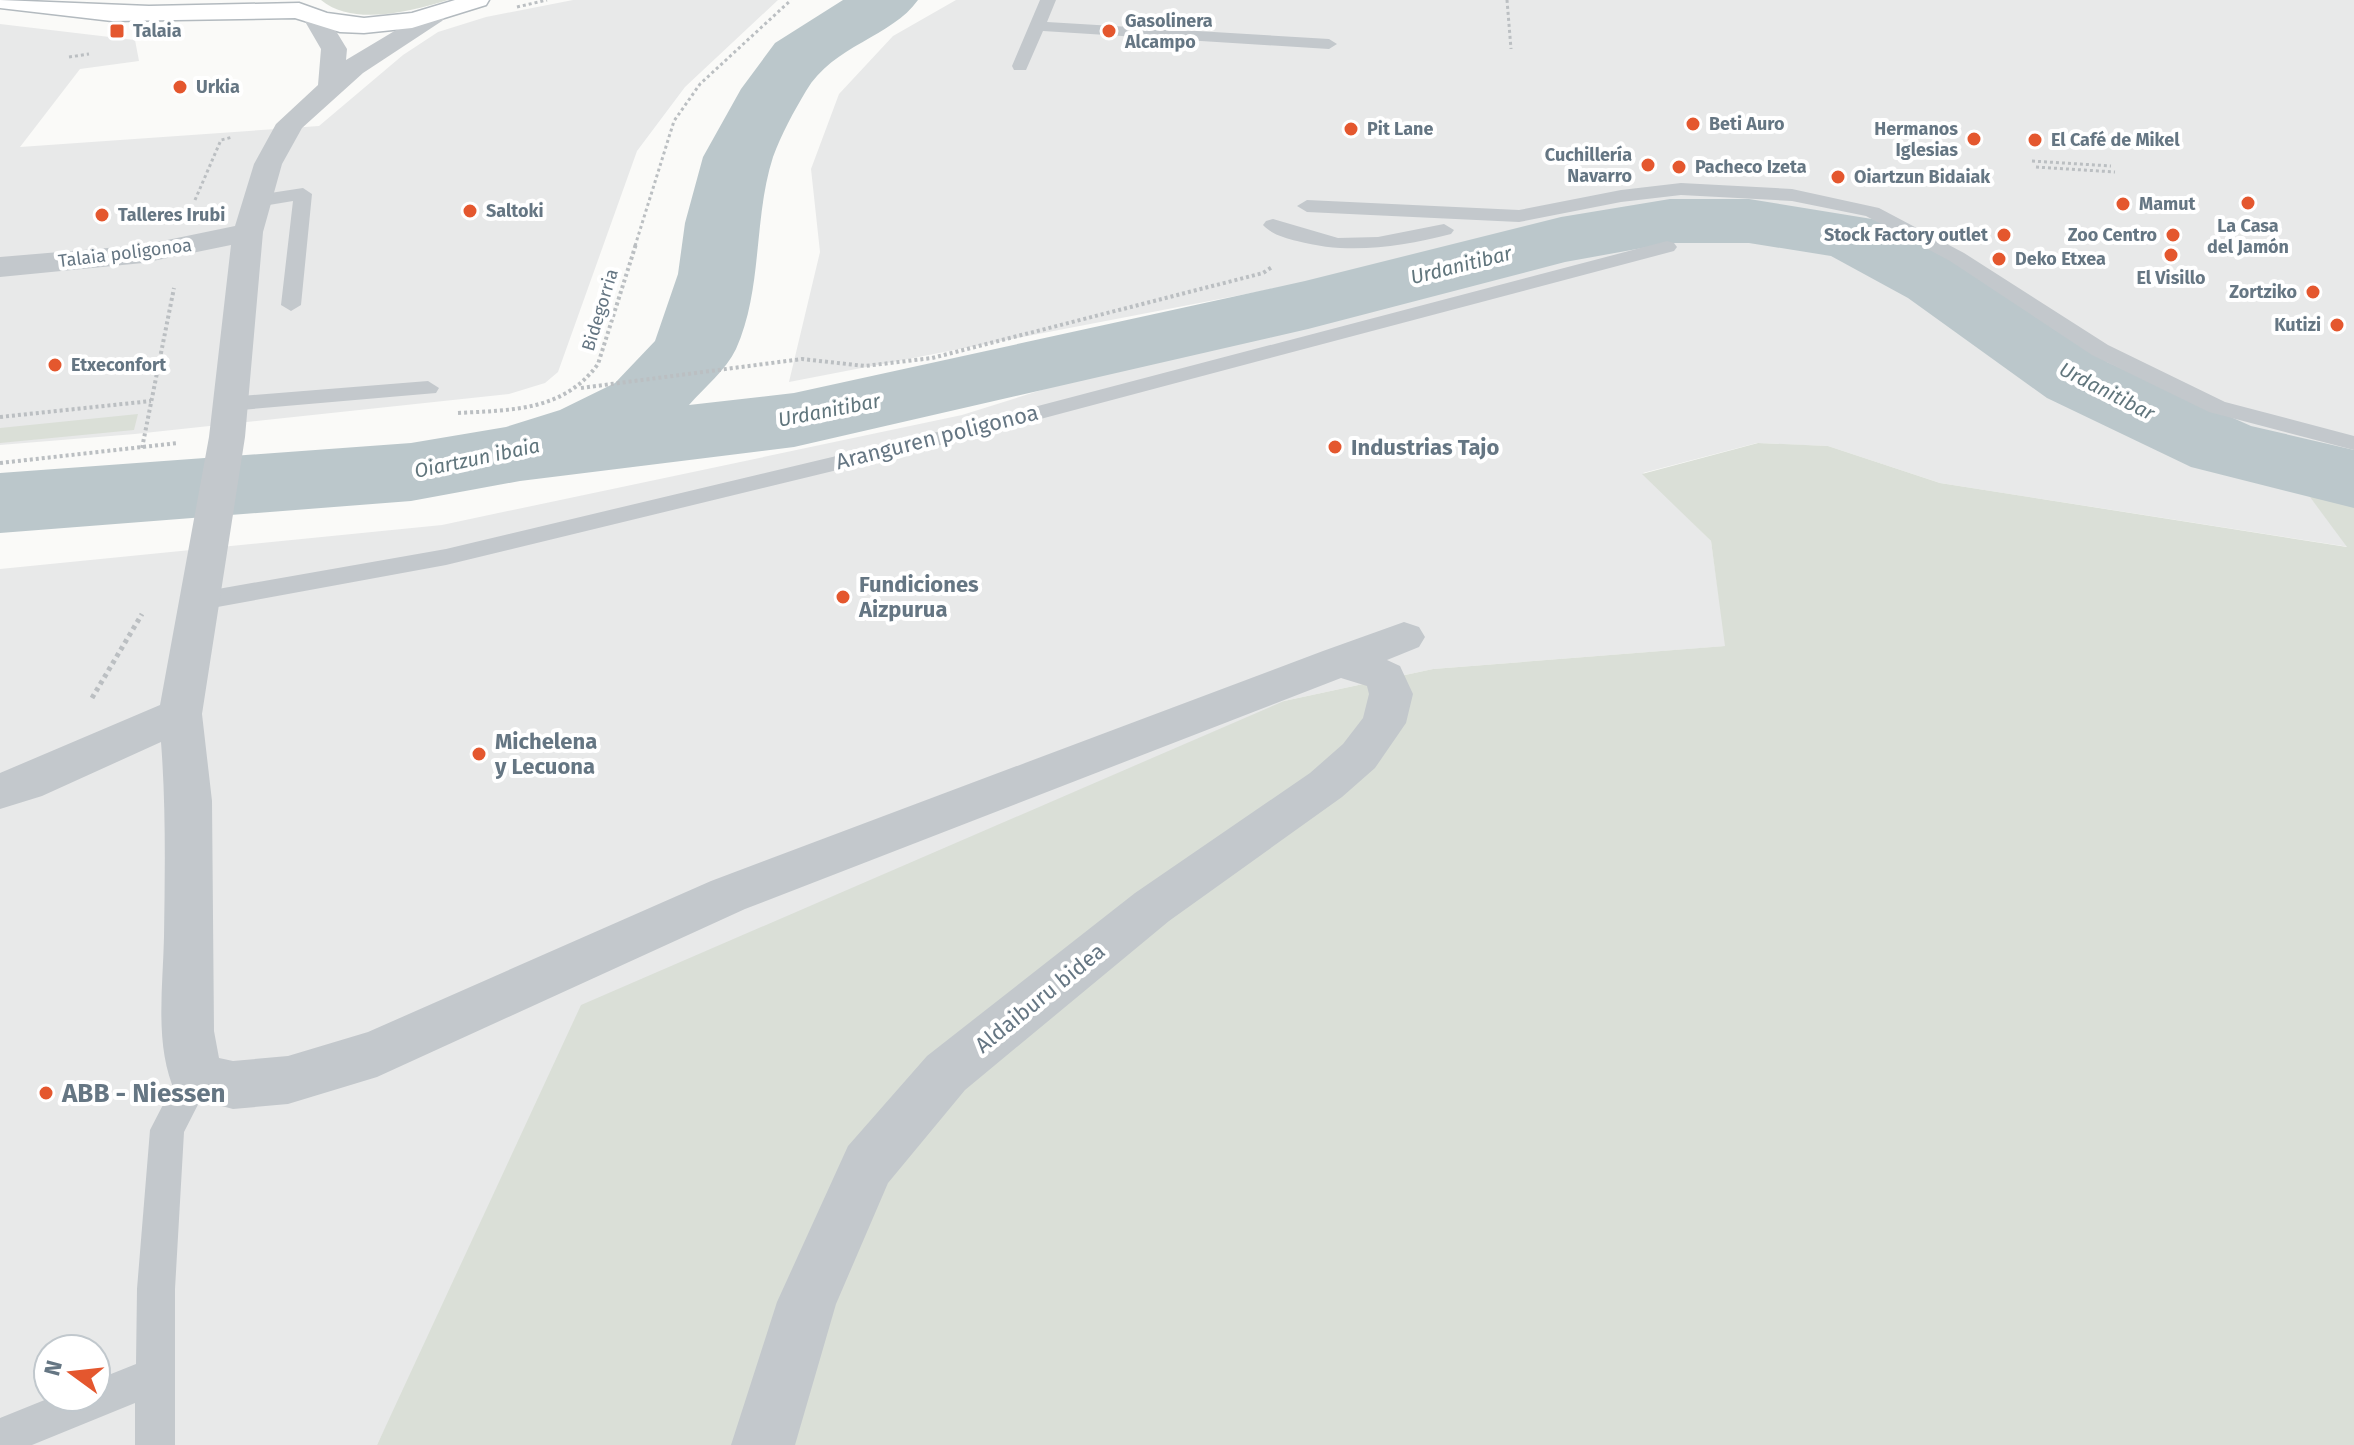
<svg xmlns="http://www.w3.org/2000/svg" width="2354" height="1445" font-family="'Fira Sans',sans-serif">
	<rect width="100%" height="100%" fill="#fafaf8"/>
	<g fill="#e8e9e9" fill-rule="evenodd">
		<path d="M 573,0 L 778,0 L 685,87 L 637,151 L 558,372 L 545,383 L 509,394 L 135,434 L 0,445 L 0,24 L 135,40 L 139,61 L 80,69 L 20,147 L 319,126 L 403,55 L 438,32 L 486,17 Z"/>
		<path d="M 956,0 L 2354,0 L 2354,466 L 2284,450 L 2190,419 L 2126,390 L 1918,253 L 1858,227 L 1813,214 L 1769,208 L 1688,205 L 1637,210 L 1344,275 L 789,382 L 820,252 L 811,169 L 839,94 L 893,36 Z"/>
		<path d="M 1685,229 L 1809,237 L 1856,252 L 2061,390 L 2139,435 L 2304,489 L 2349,547 L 1940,483 L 1828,446 L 1757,443 L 1643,473 L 1711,541 L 1726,646 L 1433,669 L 1284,701 L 430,1337 L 377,1445 L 0,1445 L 0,569 L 442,525 L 962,415 L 1121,365 L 1530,261 ZM 48,1349 L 96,1349 L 96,1397 L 48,1397 Z"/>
	</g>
	<g fill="#dadfd7">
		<path d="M 321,0 L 448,0 C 413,11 353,27 321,0 Z"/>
		<path d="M 138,414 L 134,430 L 0,443 L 0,428 Z"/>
		<path d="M 1758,443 L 1828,446 L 1940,483 L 2347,547 L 2304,489 L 2354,500 L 2354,1445 L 377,1445 L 581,1005 L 1284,701 L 1433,669 L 1725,646 L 1711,541 L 1642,474 Z"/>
	</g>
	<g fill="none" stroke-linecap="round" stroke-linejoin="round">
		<path fill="#bbc7cb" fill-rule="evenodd" d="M 843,0 L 918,0 C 892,37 833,45 806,91 C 794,111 781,135 773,157 C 753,219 763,289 736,349 C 726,370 704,388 689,405 L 794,393 L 1305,281 L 1561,217 L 1670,199 L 1749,199 L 1878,220 L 1964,264 L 2107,362 L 2251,426 L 2354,450 L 2354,508 L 2191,467 L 2047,398 L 1908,298 L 1831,256 L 1749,243 L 1670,243 L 1565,262 L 1308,329 L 794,447 L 520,481 L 411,501 L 0,533 L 0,473 L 411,443 L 506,427 L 560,410 L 615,383 L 655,341 L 678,274 L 685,223 L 703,157 L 741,89 L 775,43 Z"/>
		<defs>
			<path id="secondary" d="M 0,0 L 149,6 L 299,3 L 327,13 L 364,18 L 412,13 L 455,0 L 489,0 L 486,5 L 412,28 L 364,33 L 340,32 L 295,18 L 112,21 L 0,8 Z"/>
		</defs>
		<use href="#secondary" stroke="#b3babf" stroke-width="3"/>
		<g stroke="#bbbfc2" stroke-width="3" stroke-dasharray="3 3" stroke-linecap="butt">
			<path d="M 1507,0 L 1511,49"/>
			<path d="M 517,7 L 547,0"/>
			<path d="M 69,57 L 89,54"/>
			<path d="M 2032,161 L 2111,166"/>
			<path d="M 2036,167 L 2115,172"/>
			<path d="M 195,200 L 221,140 L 233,137"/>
			<path d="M 635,246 L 674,121 L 700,84 L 791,0"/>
		</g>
		<g stroke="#bbbfc2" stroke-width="4" stroke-dasharray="3 3" stroke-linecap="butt">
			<path d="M 581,388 L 802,359 L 865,366 L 932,358 L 1263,273 L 1272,267"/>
			<path d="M 458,413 C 512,410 564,411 598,364 L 636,244"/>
			<path d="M 0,417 L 151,401"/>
			<path d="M 142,448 L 174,288"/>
			<path d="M 0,463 L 178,443"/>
		</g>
		<path stroke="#bbbfc2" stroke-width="5" stroke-dasharray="4 4" stroke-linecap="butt" d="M 92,698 L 142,614"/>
		<g fill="#c3c8cc" fill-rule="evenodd">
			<path d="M 1040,0 L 1056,0 L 1047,22 L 1329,39 L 1337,44 L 1329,49 L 1043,31 L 1026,70 L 1014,70 L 1012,66 Z"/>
			<path d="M 1681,183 L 1792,189 L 1879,208 L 1964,253 L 2108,345 L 2225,402 L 2354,436 L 2354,450 L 2209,412 L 2092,355 L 1950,261 L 1866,216 L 1792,201 L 1681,195 L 1621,202 L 1519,222 L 1307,212 L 1297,206 L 1307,200 L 1519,210 L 1621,190 Z"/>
			<path d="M 303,188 L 312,194 L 301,305 L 291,311 L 281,305 L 293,201 L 257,207 L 247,201 L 257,195 Z"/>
			<path d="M 1273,219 L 1338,238 L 1378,237 L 1444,224 L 1454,230 L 1451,234 C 1399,247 1349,255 1297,241 C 1285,238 1271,234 1263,225 L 1266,221 Z"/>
			<path d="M 1667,241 L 1674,243 L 1677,247 L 1674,251 L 961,440 L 446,565 L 201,610 L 192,607 L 188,601 L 192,595 L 201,592 L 446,549 L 958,427 Z"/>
			<path d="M 428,381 L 439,388 L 436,393 L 229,411 L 218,404 L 229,397 Z"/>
			<path d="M 195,1062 L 207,1066 L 212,1077 L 184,1132 L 175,1289 L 175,1445 L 135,1445 L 135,1403 L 32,1445 L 0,1445 L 0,1418 L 52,1397 L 96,1397 L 96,1380 L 136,1364 L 137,1289 L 150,1130 L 183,1066 Z"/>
		</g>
		<path fill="#c3c8cc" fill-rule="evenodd" d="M 433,8 L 442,11 L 446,16 L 442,21 L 363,73 L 302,128 L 282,164 L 263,232 L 245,437 L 202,714 L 212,801 L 214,1031 L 219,1058 L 233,1061 L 288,1056 L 368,1032 L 711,881 L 1323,651 L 1404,622 L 1419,627 L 1425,637 L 1419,647 L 1387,660 L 1400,666 L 1413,694 L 1406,723 L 1375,768 L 1342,797 L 1169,921 L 965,1090 L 888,1183 L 836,1304 L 795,1445 L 731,1445 L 777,1302 L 848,1146 L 927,1056 L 1135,893 L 1310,773 L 1343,744 L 1363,718 L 1369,694 L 1367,686 L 1341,678 L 745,909 L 377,1077 L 288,1104 L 233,1109 L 176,1094 C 154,1047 163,988 164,937 C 165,872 166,807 161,742 L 42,796 L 0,809 L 0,773 L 160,705 L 209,437 L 231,245 L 143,263 L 0,277 L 0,257 L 143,245 L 235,226 L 254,164 L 276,124 L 318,85 L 321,49 L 303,18 L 307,13 L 325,13 L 347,49 L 346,60 Z"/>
		<use href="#secondary" fill="#fff" fill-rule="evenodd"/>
	</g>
	<g fill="#e4572e" stroke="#fff" stroke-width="3">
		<rect x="109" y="23" width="16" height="16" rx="4"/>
		<circle cx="1109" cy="31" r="8"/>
		<circle cx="180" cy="87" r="8"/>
		<circle cx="1693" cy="124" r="8"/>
		<circle cx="1351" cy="129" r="8"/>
		<circle cx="1974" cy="139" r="8"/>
		<circle cx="2035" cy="140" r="8"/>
		<circle cx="1648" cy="165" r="8"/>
		<circle cx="1679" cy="167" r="8"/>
		<circle cx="1838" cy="177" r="8"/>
		<circle cx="2248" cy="203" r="8"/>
		<circle cx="2123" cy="204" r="8"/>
		<circle cx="470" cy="211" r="8"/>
		<circle cx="102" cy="215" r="8"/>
		<circle cx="2004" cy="235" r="8"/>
		<circle cx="2173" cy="235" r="8"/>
		<circle cx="2171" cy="255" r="8"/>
		<circle cx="1999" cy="259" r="8"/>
		<circle cx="2313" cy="292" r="8"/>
		<circle cx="2337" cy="325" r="8"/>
		<circle cx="55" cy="365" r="8"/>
		<circle cx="1335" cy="447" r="8"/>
		<circle cx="843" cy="597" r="8"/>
		<circle cx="479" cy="754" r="8"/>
		<circle cx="46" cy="1093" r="8"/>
	</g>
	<g text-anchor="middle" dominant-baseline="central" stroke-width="8" stroke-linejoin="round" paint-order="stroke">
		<g font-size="18" font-weight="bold" fill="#657683" stroke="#fff" text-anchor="start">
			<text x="1125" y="21">Gasolinera<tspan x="1125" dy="21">Alcampo</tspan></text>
			<text x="133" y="31">Talaia</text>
			<text x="196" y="87">Urkia</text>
			<text x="1709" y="124">Beti Auro</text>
			<text x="1367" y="129">Pit Lane</text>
			<text x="1958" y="129" text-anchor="end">Hermanos<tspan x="1958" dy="21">Iglesias</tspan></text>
			<text x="2051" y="140">El Café de Mikel</text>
			<text x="1632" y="155" text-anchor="end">Cuchillería<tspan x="1632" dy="21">Navarro</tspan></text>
			<text x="1695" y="167">Pacheco Izeta</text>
			<text x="1854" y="177">Oiartzun Bidaiak</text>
			<text x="2139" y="204">Mamut</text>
			<text x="486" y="211">Saltoki</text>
			<text x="118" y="215">Talleres Irubi</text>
			<text x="2248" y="226" text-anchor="middle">La Casa<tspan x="2248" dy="21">del Jamón</tspan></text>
			<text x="1988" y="235" text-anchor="end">Stock Factory outlet</text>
			<text x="2157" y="235" text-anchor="end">Zoo Centro</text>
			<text x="2015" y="259">Deko Etxea</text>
			<text x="2171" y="278" text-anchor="middle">El Visillo</text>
			<text x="2297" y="292" text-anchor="end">Zortziko</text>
			<text x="2321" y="325" text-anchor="end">Kutizi</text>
			<text x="71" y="365">Etxeconfort</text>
		</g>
		<g font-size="18" fill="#657683" stroke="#fff">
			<text transform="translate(125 253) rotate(-7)">Talaia poligonoa</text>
			<text transform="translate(600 310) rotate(-73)">Bidegorria</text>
		</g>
		<g font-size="20" font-style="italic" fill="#60757c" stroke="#fff">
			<text transform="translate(1461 265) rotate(-14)">Urdanitibar</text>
			<text transform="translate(2107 391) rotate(27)">Urdanitibar</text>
			<text transform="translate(829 410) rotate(-11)">Urdanitibar</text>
			<text transform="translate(477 458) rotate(-12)">Oiartzun ibaia</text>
		</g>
		<g font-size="22" fill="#657683" stroke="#fff">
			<text transform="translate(937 437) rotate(-14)">Aranguren poligonoa</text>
			<text transform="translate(1040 998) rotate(-39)">Aldaiburu bidea</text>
		</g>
		<g font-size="22" font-weight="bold" fill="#657683" stroke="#fff" text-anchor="start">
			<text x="1351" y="447">Industrias Tajo</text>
			<text x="859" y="584">Fundiciones<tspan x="859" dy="25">Aizpurua</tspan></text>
			<text x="495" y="741">Michelena<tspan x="495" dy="25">y Lecuona</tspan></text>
		</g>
		<g font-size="26" font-weight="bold" fill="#657683" stroke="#fff" text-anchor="start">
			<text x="62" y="1093">ABB - Niessen</text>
		</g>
	</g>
	<g transform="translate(72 1373) rotate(285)"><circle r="38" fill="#ffffff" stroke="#c1c8cd" stroke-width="2"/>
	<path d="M0-6L14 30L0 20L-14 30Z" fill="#e4572e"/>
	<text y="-12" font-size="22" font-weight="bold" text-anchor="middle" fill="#657683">N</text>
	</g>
</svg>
